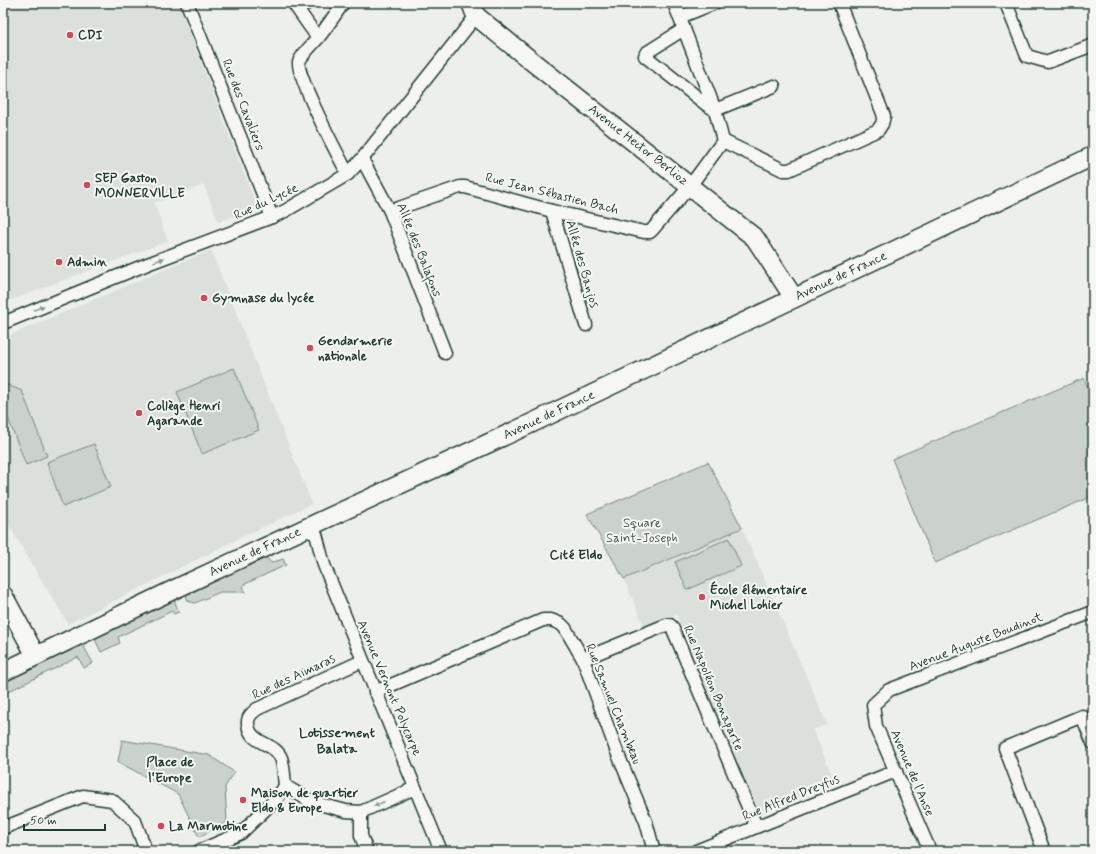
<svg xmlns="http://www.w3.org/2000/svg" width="1096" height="854" font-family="Mynerve,sans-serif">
	<rect width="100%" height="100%" fill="#edefea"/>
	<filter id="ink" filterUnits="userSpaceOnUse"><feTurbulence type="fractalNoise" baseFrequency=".025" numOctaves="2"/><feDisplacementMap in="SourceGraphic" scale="8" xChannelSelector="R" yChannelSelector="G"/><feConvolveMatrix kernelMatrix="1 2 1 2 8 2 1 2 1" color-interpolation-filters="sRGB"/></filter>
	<g filter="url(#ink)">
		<g fill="#dce0db">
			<path d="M 3,3 L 178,3 L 257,207 L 218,222 L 204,185 L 154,203 L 168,241 L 3,303 Z"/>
			<path d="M 211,250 L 312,504 L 222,547 L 68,624 L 3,516 L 3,338 Z"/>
			<path d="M 742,528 L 827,724 L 813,730 L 835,782 L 756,815 L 707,700 L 677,615 L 644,626 L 624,579 Z"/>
		</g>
		<g fill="#cbd2cc" stroke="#758880">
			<path d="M 234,368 L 259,430 L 202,454 L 177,392 Z"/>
			<path d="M 1084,378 L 1093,401 L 1093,496 L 935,563 L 892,459 Z"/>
			<path d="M 3,384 L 5,384 L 22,391 L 47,456 L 26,465 L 3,405 Z"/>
			<path d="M 94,444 L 111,487 L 63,507 L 47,462 Z"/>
			<path d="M 708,462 L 742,528 L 624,579 L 587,514 Z"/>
			<path d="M 729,538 L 741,566 L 687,590 L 675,562 Z"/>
			<path d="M 266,557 L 271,563 L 283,559 L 286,565 L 243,585 L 245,592 L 220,592 L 195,603 L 188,601 L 186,595 Z"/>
			<path d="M 174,600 L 179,612 L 174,614 L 172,611 L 118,637 L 120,643 L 101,652 L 94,637 Z"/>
			<path d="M 81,642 L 93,663 L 84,668 L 78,657 L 3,694 L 3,680 Z"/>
			<path d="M 122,740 L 209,755 L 234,772 L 225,787 L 227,822 L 199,837 L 178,794 L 118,762 Z"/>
		</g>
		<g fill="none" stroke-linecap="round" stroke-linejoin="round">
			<defs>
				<g id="street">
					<path d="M 187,3 L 272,217"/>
					<path d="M 308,3 L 296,7 L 318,38"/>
					<path d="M 343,3 C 335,15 327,27 318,38 C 313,44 301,55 299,62 C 295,74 340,159 348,174"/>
					<path d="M 1006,3 L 1027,56 L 1048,62 L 1093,45"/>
					<path d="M 680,17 L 715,3"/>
					<path d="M 684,29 L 646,53 L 645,56 L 707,105 L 715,110 L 774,86"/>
					<path d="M 723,141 L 783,170 L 789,170 L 878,130 L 882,124 L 884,116 L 839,3"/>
					<path d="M 362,159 L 390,211 L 445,353"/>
					<path d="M 390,211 L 460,187 L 465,187 L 552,211 L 644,232 L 650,232 L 652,230 L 690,186 L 723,141 L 715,110 L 674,3"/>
					<path d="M 552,211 L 586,325"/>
					<path d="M 3,323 L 150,263 L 272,217 L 285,211 L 348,174 L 362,159 L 476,16"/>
					<path d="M 303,529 L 316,534 L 324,565 L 441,851"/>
					<path d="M 583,659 L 666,625 L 670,625 L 672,627 L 756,826"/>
					<path d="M 375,692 L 543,620 L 551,620 L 561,624 L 565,628 L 583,659 L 617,752 L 646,822 L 654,851"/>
					<path d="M 285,786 C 284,777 284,766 281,758 C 275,742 250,745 248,724 C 247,717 252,713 257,709 L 362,661"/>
					<path d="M 285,786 L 312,802 L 346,811 L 361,812 L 415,788"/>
					<path d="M 361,812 L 361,836 L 367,851"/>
					<path d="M 3,828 L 83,796 L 112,800 L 135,821 L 146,851"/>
					<path d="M 199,851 L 241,833 L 278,797 L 285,786"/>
					<path d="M 696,851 L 896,771"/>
					<path d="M 930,851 L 876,726 L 873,705 L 889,690 L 1093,612"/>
					<path d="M 1044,851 L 1005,748 L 1082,716 L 1093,743"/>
				</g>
				<g id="secondary">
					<path d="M 471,3 L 476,16 L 534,63 L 755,238 L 794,298"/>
					<path d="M 3,595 L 36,656"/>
					<path d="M 3,672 L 175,589 L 532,423 L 1093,156"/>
				</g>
			</defs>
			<use href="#street" stroke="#1f3d34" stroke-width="15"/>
			<use href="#secondary" stroke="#1f3d34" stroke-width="21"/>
			<use href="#street" stroke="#f6f6f2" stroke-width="12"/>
			<use href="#secondary" stroke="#f6f6f2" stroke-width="18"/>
		</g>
		<defs><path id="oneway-solid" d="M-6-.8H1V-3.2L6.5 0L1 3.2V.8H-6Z"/></defs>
		<g fill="#8a9a93">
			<use href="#oneway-solid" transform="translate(159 260) rotate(-20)"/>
			<use href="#oneway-solid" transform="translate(39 308) rotate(-22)"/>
			<use href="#oneway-solid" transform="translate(379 804) rotate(156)"/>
		</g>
	</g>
	<g fill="#d1495b" stroke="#f6f6f2" stroke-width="1.5">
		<circle cx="70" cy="35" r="4"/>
		<circle cx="87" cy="185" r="4"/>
		<circle cx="59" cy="262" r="4"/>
		<circle cx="204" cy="298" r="4"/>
		<circle cx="310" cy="348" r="4"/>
		<circle cx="139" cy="413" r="4"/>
		<circle cx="702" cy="597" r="4"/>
		<circle cx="243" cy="800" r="4"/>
		<circle cx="161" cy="826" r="4"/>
	</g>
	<g text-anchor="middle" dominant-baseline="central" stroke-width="4" stroke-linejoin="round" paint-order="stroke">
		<g font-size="13" font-weight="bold" fill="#1f3d34" stroke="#f6f6f2" text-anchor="start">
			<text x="78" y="35">CDI</text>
			<text x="95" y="178">SEP Gaston<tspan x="95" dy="15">MONNERVILLE</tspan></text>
			<text x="67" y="262">Admin</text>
			<text x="212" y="298">Gymnase du lycée</text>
			<text x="318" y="341">Gendarmerie<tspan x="318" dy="15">nationale</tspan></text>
			<text x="147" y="406">Collège Henri<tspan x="147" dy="15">Agarande</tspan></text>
			<text x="710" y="590">École élémentaire<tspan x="710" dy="15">Michel Lohier</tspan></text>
			<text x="251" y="793">Maison de quartier<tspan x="251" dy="15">Eldo &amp; Europe</tspan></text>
			<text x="169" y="826">La Marmotine</text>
		</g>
		<g font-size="13" fill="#1f3d34" stroke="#f6f6f2">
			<text transform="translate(243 105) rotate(69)">Rue des Cavaliers</text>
			<text transform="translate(638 145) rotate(38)">Avenue Hector Berlioz</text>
			<text transform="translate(552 194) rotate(14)">Rue Jean Sébastien Bach</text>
			<text transform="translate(266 202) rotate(-25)">Rue du Lycée</text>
			<text transform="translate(419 250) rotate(68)">Allée des Balafons</text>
			<text transform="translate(582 264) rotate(74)">Allée des Banjos</text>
			<text transform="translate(841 276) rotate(-25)">Avenue de France</text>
			<text transform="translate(549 415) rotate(-25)">Avenue de France</text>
			<text transform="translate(255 552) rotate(-25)">Avenue de France</text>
			<text transform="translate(976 642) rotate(-21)">Avenue Auguste Boudinot</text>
			<text transform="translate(294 677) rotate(-25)">Rue des Aïmaras</text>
			<text transform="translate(389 688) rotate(67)">Avenue Vernont Polycarpe</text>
			<text transform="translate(713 688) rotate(67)">Rue Napoléon Bonaparte</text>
			<text transform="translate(613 704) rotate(68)">Rue Samuel Chambeau</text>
			<text transform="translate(912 773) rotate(67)">Avenue de l'Anse</text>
			<text transform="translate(791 798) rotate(-22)">Rue Alfred Dreyfus</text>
		</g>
		<g font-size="13" fill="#415b52" stroke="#f6f6f2">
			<text x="642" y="523">Square<tspan x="642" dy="15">Saint-Joseph</tspan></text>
		</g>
		<g font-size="14" font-weight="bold" fill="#1f3d34" stroke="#f6f6f2">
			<text x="576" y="555">Cité Eldo</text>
			<text x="337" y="733">Lotissement<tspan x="337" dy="16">Balata</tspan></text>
			<text x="170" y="762">Place de<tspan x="170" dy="16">l'Europe</tspan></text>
		</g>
	</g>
	<rect width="1096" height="854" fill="none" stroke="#f6f6f2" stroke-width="16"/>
	<rect x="8" y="8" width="1080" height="838" fill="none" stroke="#1f3d34" stroke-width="1.5" filter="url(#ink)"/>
	<path d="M24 824v6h81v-6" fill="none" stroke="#1f3d34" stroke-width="2"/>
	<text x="30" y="824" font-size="12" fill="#1f3d34" stroke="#f6f6f2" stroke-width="3" paint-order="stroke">50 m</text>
</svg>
